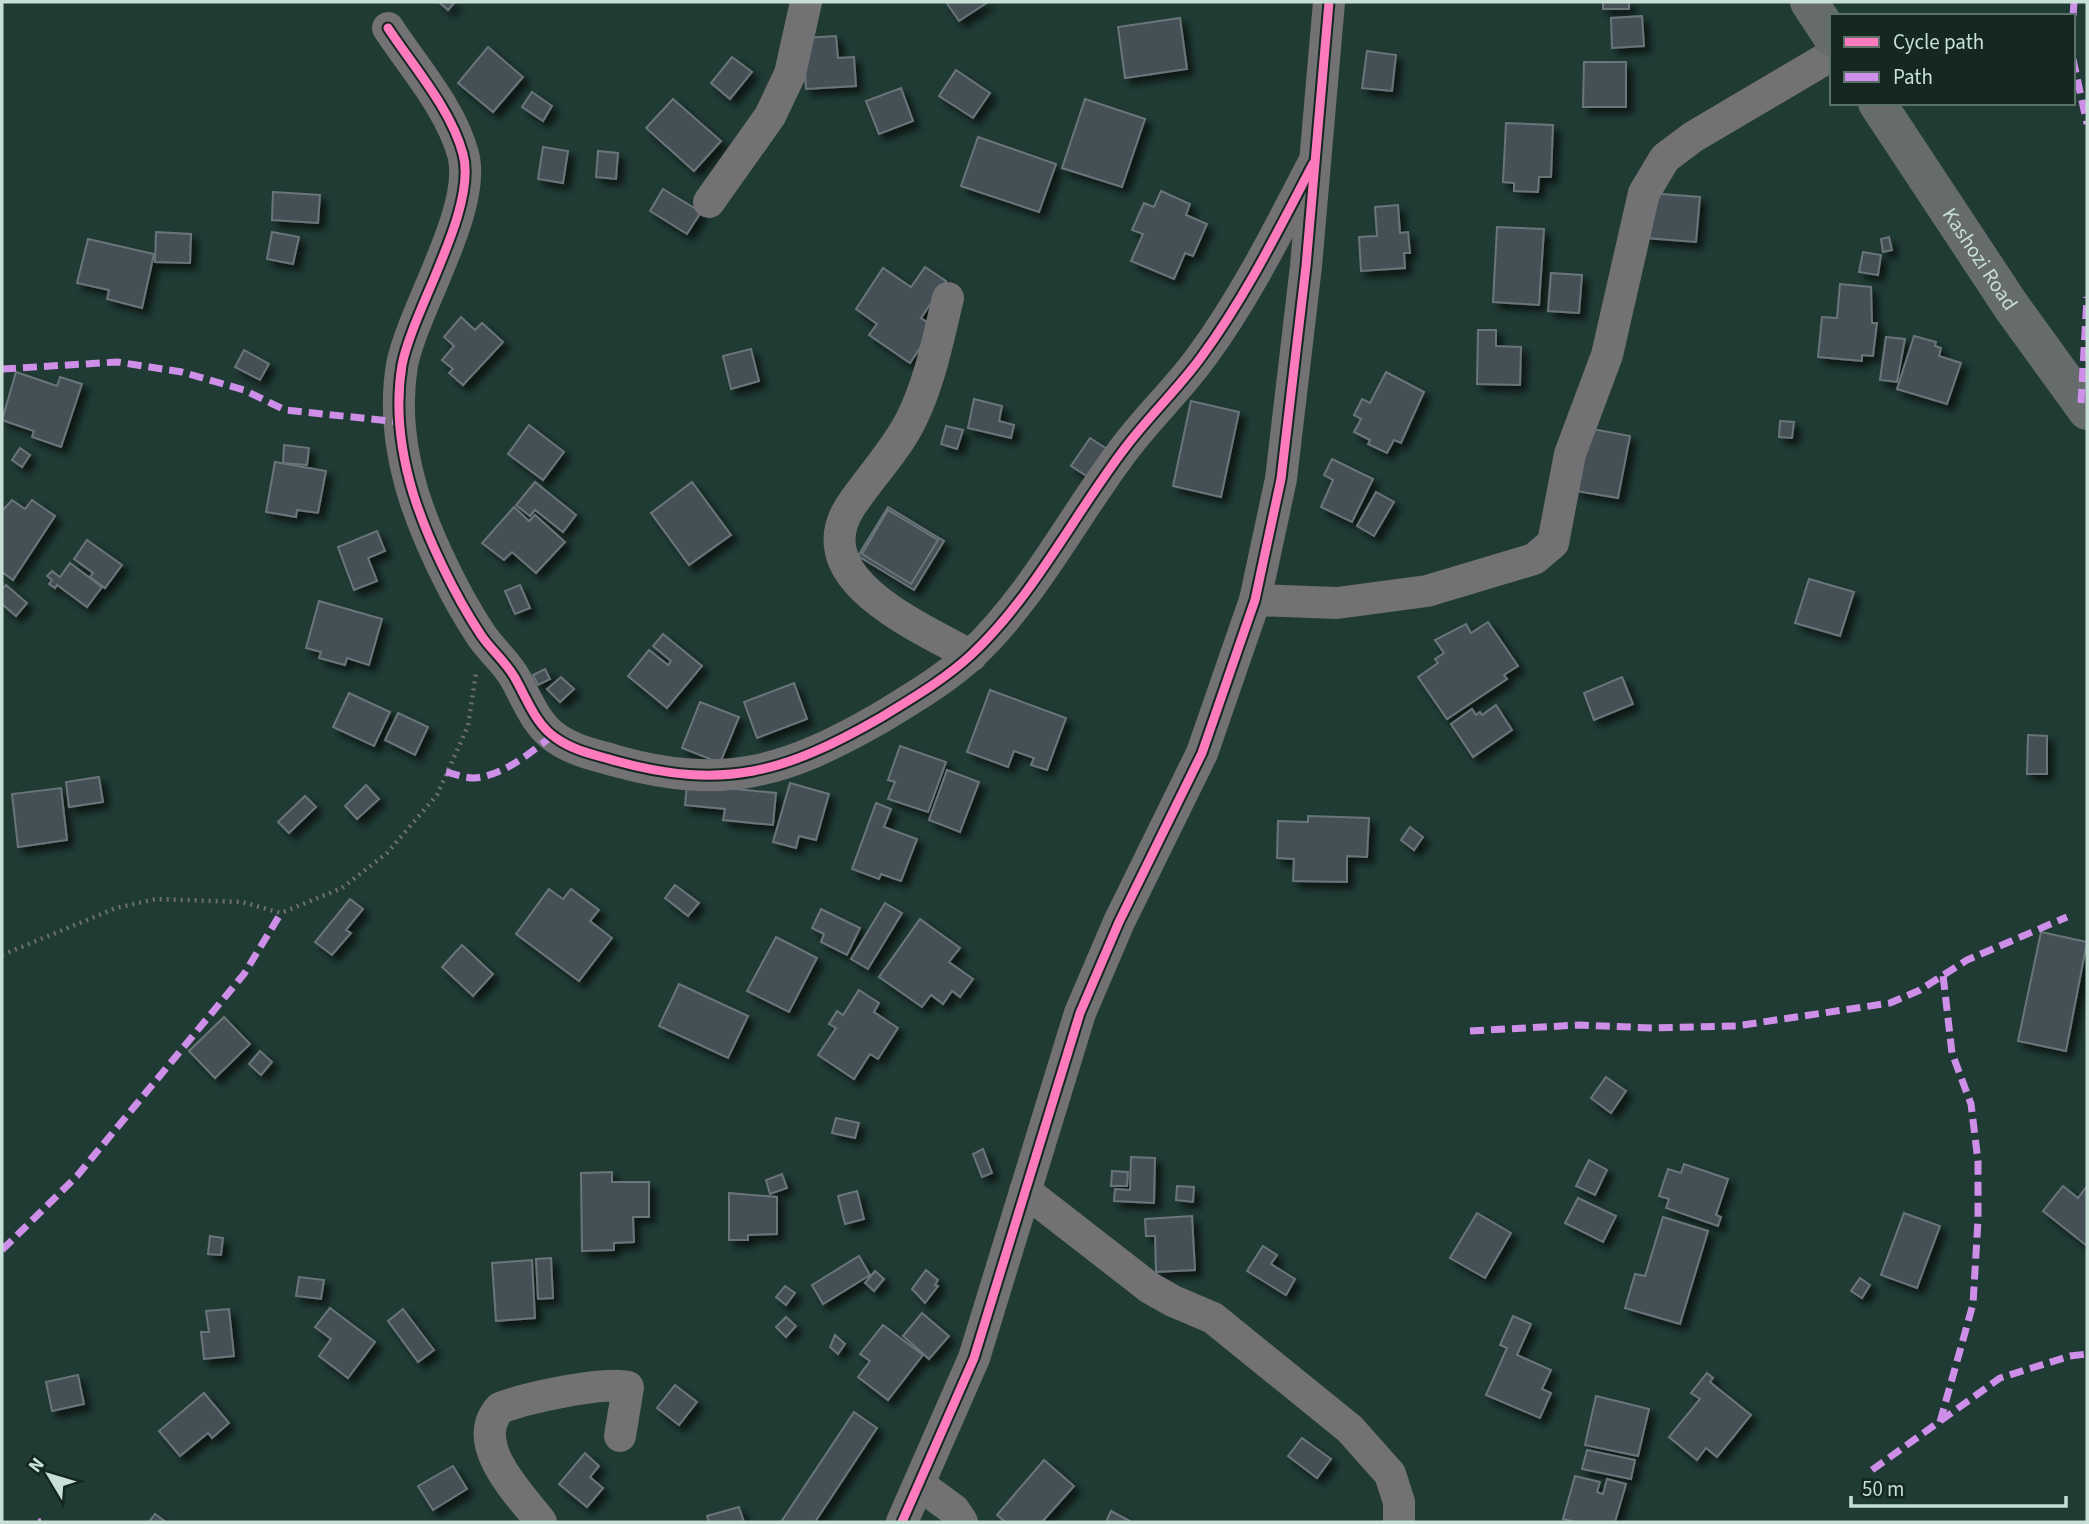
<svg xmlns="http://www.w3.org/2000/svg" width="2089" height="1524" font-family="'Source Sans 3',sans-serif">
	<defs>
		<filter id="shadow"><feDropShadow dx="6" dy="6" stdDeviation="3.5" flood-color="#0009"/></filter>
	</defs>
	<rect width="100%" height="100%" fill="#203a34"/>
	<g fill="#454f57" stroke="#6a7579" stroke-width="2" filter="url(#shadow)">
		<path d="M 439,2 L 455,2 L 448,10 Z"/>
		<path d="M 946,2 L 988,2 L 959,21 Z"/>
		<rect x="1603" y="2" width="26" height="7"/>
		<path d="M 1642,16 L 1644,46 L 1612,48 L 1611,18 Z"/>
		<path d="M 1180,18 L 1187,69 L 1125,78 L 1118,27 Z"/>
		<path d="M 836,36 L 838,58 L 854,57 L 856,86 L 806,89 L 803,38 Z"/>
		<path d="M 488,47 L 523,77 L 493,112 L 458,83 Z"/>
		<path d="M 1367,51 L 1396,55 L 1392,91 L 1362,88 Z"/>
		<path d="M 732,57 L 752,72 L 730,99 L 711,83 Z"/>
		<path d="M 1584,62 L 1626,62 L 1626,107 L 1583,107 Z"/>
		<path d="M 956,70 L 990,93 L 973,118 L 939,96 Z"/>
		<path d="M 901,88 L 913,121 L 879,134 L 866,101 Z"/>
		<path d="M 532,92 L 552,106 L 543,121 L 522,107 Z"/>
		<path d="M 673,99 L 721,141 L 694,171 L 646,128 Z"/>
		<path d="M 1085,99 L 1145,119 L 1122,187 L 1062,168 Z"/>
		<path d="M 1506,123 L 1553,125 L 1551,177 L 1539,177 L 1538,192 L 1514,191 L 1514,183 L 1503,182 Z"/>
		<path d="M 978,137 L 1056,164 L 1039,212 L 961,186 Z"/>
		<path d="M 543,147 L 568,151 L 563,183 L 538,179 Z"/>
		<path d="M 598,151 L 618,153 L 616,179 L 596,177 Z"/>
		<path d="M 663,189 L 701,212 L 687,234 L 650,211 Z"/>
		<path d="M 1161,191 L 1190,204 L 1186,215 L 1207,224 L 1193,256 L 1185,253 L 1174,279 L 1131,261 L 1143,234 L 1132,230 L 1144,203 L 1154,207 Z"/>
		<path d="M 273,192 L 320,195 L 318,223 L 272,220 Z"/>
		<path d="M 1649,193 L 1700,197 L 1696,242 L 1645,238 Z"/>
		<path d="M 1398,205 L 1400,233 L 1408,232 L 1410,253 L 1404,253 L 1405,268 L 1361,271 L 1359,237 L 1377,236 L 1375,207 Z"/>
		<path d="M 1497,227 L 1544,229 L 1539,305 L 1493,302 Z"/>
		<path d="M 156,232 L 191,234 L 190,263 L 155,262 Z"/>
		<path d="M 272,232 L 299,237 L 293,264 L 267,259 Z"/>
		<path d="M 1889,237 L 1892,250 L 1883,252 L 1881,239 Z"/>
		<path d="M 88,239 L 154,254 L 142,308 L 107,299 L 109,290 L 77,283 Z"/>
		<path d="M 1863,252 L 1881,255 L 1878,275 L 1859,272 Z"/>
		<path d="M 925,267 L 946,281 L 921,318 L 934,327 L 910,363 L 869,335 L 877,324 L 856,309 L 883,268 L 911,287 Z"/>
		<path d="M 1551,273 L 1582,275 L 1579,313 L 1548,311 Z"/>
		<path d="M 1840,284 L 1871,287 L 1872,323 L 1877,323 L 1873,356 L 1862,355 L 1862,361 L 1818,357 L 1822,317 L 1837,318 Z"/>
		<path d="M 461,317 L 475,330 L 482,323 L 503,342 L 463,385 L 449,373 L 453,369 L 442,360 L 454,346 L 444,337 Z"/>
		<path d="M 1478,330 L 1496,330 L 1496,346 L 1521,347 L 1520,385 L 1477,384 Z"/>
		<path d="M 1914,336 L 1936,342 L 1935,346 L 1941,348 L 1939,356 L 1961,363 L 1947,404 L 1897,389 Z"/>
		<path d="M 1886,337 L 1905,339 L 1897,382 L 1880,380 Z"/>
		<path d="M 751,349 L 759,381 L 731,389 L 723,356 Z"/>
		<path d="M 244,350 L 269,364 L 260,380 L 235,367 Z"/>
		<path d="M 16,372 L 57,386 L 60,377 L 82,384 L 61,447 L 32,437 L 34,431 L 2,420 Z"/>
		<path d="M 1386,372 L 1424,392 L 1401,443 L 1394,440 L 1387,453 L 1368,444 L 1370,440 L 1354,432 L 1361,419 L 1354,415 L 1362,399 L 1370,403 Z"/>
		<path d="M 974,399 L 1002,406 L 999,421 L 1014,425 L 1011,438 L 968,428 Z"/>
		<path d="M 1191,401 L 1239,412 L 1221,497 L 1173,486 Z"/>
		<path d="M 1780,421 L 1794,422 L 1792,438 L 1779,437 Z"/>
		<path d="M 529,425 L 564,452 L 543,480 L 508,454 Z"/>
		<path d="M 946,426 L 963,430 L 957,449 L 941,444 Z"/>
		<path d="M 1587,428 L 1630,436 L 1618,498 L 1576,491 Z"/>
		<path d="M 1090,438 L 1107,449 L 1088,477 L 1071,466 Z"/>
		<path d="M 284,445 L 309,448 L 307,465 L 283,463 Z"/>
		<path d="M 20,448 L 30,455 L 22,467 L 12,460 Z"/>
		<path d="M 1332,459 L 1373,479 L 1352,522 L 1321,507 L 1333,480 L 1324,475 Z"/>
		<path d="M 275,462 L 326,471 L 318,513 L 297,510 L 296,517 L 266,512 Z"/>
		<path d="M 535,482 L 576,515 L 563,532 L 535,510 L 530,516 L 516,505 Z"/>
		<path d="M 692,482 L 731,535 L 689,565 L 651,513 Z"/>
		<path d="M 1376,492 L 1394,502 L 1374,536 L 1357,526 Z"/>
		<path d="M 12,500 L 25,509 L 32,500 L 55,516 L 13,580 L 2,572 L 2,511 Z"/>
		<path d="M 514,507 L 529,521 L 535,515 L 565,542 L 536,573 L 512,552 L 504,560 L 482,543 Z"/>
		<path d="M 888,507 L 944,541 L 914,590 L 858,556 Z"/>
		<path d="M 888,510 L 938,540 L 911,584 L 862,554 Z"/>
		<path d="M 377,531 L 385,551 L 368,558 L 377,581 L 354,590 L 338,547 Z"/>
		<path d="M 87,540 L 122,565 L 105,588 L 90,577 L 93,573 L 74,559 Z"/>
		<path d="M 70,563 L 102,587 L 87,607 L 57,585 L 55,588 L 49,584 L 52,580 L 47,576 L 52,571 L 60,577 Z"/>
		<path d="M 1809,579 L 1854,592 L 1840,636 L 1795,623 Z"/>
		<path d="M 6,585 L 27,603 L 16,616 L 2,604 L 2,589 Z"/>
		<path d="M 520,585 L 530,608 L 515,614 L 505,591 Z"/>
		<path d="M 319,601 L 382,619 L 369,665 L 347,658 L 345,665 L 319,658 L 321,652 L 306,648 Z"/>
		<path d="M 1488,622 L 1518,666 L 1504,675 L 1507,679 L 1447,719 L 1418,677 L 1438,663 L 1435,659 L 1444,653 L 1435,640 L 1466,624 L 1471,633 Z"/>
		<path d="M 663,634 L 702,666 L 667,708 L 628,676 L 649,650 L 668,665 L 671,661 L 653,646 Z"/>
		<path d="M 545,669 L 550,679 L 538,685 L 533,675 Z"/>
		<path d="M 561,677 L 574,689 L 560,702 L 547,689 Z"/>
		<path d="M 1622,677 L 1633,704 L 1594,720 L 1584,693 Z"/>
		<path d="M 794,683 L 807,719 L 757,738 L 744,702 Z"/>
		<path d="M 990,690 L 1066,718 L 1047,770 L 1031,765 L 1034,758 L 1014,751 L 1008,767 L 967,752 Z"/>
		<path d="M 349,693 L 390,712 L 374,746 L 333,727 Z"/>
		<path d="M 700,702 L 739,717 L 720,763 L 682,748 Z"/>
		<path d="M 1496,705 L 1512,730 L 1473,757 L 1451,724 L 1472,709 L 1476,715 L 1480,712 L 1482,715 Z"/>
		<path d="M 398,713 L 428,727 L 415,755 L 385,740 Z"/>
		<path d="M 2028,735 L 2047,736 L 2047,774 L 2027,774 Z"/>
		<path d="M 900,746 L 946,762 L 928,812 L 888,799 L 895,782 L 888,780 Z"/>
		<path d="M 947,770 L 979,782 L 960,832 L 929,820 Z"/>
		<path d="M 99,777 L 103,802 L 69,807 L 66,782 Z"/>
		<path d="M 790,783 L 829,794 L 816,840 L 799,836 L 796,848 L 773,842 Z"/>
		<path d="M 687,784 L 776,793 L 773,825 L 723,820 L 725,809 L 685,805 Z"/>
		<path d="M 366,785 L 379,799 L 357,819 L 345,806 Z"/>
		<path d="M 61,788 L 67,840 L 18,847 L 12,794 Z"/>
		<path d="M 305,796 L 316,807 L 289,833 L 278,822 Z"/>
		<path d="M 876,803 L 891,809 L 884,827 L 917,839 L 901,881 L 881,874 L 879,879 L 852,869 Z"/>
		<path d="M 1308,816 L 1369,818 L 1367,857 L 1347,856 L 1347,882 L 1293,881 L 1294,859 L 1277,858 L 1278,821 L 1308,822 Z"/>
		<path d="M 1410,827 L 1423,837 L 1414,850 L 1401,840 Z"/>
		<path d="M 675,885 L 699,903 L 688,916 L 665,898 Z"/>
		<path d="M 549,889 L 563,899 L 571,889 L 599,910 L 590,921 L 612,938 L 579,981 L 516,934 Z"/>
		<path d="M 350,899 L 363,909 L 346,930 L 351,933 L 332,955 L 315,942 Z"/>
		<path d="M 885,903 L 902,913 L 868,969 L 851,959 Z"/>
		<path d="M 821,909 L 860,928 L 847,955 L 821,942 L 824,934 L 812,928 Z"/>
		<path d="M 920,919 L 960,948 L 949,962 L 973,979 L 960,997 L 952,991 L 943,1004 L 931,995 L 922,1007 L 879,977 Z"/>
		<path d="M 2041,932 L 2087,942 L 2066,1051 L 2018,1041 Z"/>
		<path d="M 776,937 L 817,958 L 789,1012 L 747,991 Z"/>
		<path d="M 462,945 L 493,974 L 473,996 L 442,967 Z"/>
		<path d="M 679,984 L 748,1016 L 728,1058 L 659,1026 Z"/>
		<path d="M 859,990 L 879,1003 L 874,1012 L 898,1028 L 878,1059 L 870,1054 L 854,1079 L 818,1055 L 836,1028 L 829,1024 L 837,1011 L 843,1015 Z"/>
		<path d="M 224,1017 L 250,1044 L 215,1078 L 189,1051 Z"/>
		<path d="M 260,1051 L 272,1062 L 261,1075 L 249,1064 Z"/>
		<path d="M 1606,1077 L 1626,1091 L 1611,1113 L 1591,1098 Z"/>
		<path d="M 836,1118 L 859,1123 L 855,1138 L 832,1133 Z"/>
		<path d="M 983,1149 L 992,1173 L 982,1177 L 973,1154 Z"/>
		<path d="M 1131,1157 L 1155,1158 L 1154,1203 L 1114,1201 L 1115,1189 L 1130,1190 Z"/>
		<path d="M 1589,1160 L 1607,1170 L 1595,1195 L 1576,1186 Z"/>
		<path d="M 1684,1164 L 1728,1179 L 1716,1215 L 1721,1217 L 1718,1226 L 1666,1208 L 1669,1199 L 1659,1196 L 1668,1169 L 1681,1173 Z"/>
		<path d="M 1112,1171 L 1128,1172 L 1127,1186 L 1111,1186 Z"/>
		<path d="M 612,1172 L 612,1182 L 649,1182 L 649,1217 L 633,1217 L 634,1242 L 614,1243 L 614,1250 L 582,1251 L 581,1173 Z"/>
		<path d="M 782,1174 L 787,1188 L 770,1194 L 766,1180 Z"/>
		<path d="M 1177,1186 L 1194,1187 L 1193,1202 L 1176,1200 Z"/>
		<path d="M 2063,1186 L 2078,1198 L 2087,1186 L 2087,1246 L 2043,1211 Z"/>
		<path d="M 857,1191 L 864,1219 L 845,1224 L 838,1196 Z"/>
		<path d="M 729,1193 L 777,1197 L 777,1234 L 748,1235 L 748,1240 L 729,1240 Z"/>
		<path d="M 1578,1198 L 1616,1216 L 1603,1242 L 1565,1223 Z"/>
		<path d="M 1477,1213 L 1511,1233 L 1485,1278 L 1450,1258 Z"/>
		<path d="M 1904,1213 L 1940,1226 L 1917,1288 L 1881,1275 Z"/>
		<path d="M 1192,1216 L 1195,1270 L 1156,1272 L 1155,1236 L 1146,1236 L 1145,1219 Z"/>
		<path d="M 1663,1217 L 1708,1231 L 1680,1324 L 1625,1308 L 1635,1274 L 1645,1276 Z"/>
		<path d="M 210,1236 L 223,1238 L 221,1255 L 208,1254 Z"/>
		<path d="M 1263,1246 L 1277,1255 L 1271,1264 L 1295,1279 L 1286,1295 L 1247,1271 Z"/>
		<path d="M 859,1256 L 870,1275 L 823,1304 L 812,1285 Z"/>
		<path d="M 551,1258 L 553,1298 L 538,1299 L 536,1259 Z"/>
		<path d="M 532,1260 L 535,1318 L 496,1321 L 492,1263 Z"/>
		<path d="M 926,1270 L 938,1280 L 935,1285 L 938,1286 L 925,1303 L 912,1289 Z"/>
		<path d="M 875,1271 L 884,1279 L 874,1291 L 865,1283 Z"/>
		<path d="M 299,1277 L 324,1280 L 321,1299 L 296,1296 Z"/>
		<path d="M 1860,1278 L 1870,1285 L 1862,1298 L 1851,1291 Z"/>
		<path d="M 785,1286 L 795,1293 L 786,1305 L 776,1297 Z"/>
		<path d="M 330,1308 L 375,1342 L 348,1378 L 319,1356 L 331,1339 L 315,1327 Z"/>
		<path d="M 229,1309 L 234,1356 L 204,1359 L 201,1332 L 209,1332 L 206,1311 Z"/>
		<path d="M 403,1309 L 434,1350 L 418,1362 L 388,1321 Z"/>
		<path d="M 922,1313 L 949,1336 L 929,1359 L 903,1336 Z"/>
		<path d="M 1513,1316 L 1531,1324 L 1517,1355 L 1551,1370 L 1542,1389 L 1551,1393 L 1540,1418 L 1486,1395 L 1507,1348 L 1500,1345 Z"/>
		<path d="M 786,1317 L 796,1326 L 786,1337 L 776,1327 Z"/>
		<path d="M 883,1325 L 923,1355 L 888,1400 L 858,1377 L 870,1361 L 860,1354 Z"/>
		<path d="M 835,1335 L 845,1344 L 838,1354 L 830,1347 Z"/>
		<path d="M 1707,1373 L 1713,1378 L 1710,1382 L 1751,1415 L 1717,1457 L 1706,1448 L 1697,1460 L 1669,1437 L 1700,1399 L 1691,1393 Z"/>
		<path d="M 78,1375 L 84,1404 L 52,1411 L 46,1382 Z"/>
		<path d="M 675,1385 L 697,1402 L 679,1425 L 657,1408 Z"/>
		<path d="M 204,1393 L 229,1423 L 212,1438 L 208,1433 L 180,1456 L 159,1431 Z"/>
		<path d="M 1596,1396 L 1649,1409 L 1638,1456 L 1585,1445 Z"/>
		<path d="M 854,1412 L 877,1428 L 815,1522 L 781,1522 Z"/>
		<path d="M 1302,1438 L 1331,1459 L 1317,1478 L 1288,1456 Z"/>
		<path d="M 1587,1450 L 1635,1460 L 1631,1479 L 1582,1469 Z"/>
		<path d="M 585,1453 L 599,1466 L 590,1477 L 603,1488 L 587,1507 L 559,1484 Z"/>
		<path d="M 1044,1460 L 1074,1486 L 1042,1522 L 1005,1522 L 997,1515 Z"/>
		<path d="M 453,1466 L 467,1489 L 433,1510 L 418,1486 Z"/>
		<path d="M 1575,1476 L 1600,1482 L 1597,1492 L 1603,1494 L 1607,1479 L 1626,1484 L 1615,1522 L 1575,1522 L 1563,1519 Z"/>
		<path d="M 739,1507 L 744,1522 L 709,1522 L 707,1516 Z"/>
		<path d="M 1111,1511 L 1130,1521 L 1130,1522 L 1106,1522 Z"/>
		<path d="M 155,1514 L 166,1522 L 149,1522 Z"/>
	</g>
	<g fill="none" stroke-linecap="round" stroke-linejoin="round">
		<path stroke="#6d7070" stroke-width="4.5" stroke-dasharray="2 5" stroke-linecap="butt" d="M 2,955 L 116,908 L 156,899 L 242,902 L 281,913 L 342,888 L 387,853 L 437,795 L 468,726 L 476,673"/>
		<g stroke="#727173" stroke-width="32">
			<path d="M 388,28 C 413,66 451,109 463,154 C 478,208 413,309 402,365 C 395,407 401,453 413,493 C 427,538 455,596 481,635 C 491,650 506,662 515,678 C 527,699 536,725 556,738 C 574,751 596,755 616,761 C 724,791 786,772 880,718 C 911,699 944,680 971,655 C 1034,596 1073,516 1125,448 C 1149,416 1179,388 1202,356 C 1246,296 1279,229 1313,164"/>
			<path d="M 709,202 L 770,116 L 790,74 L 806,2"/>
			<path d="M 948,298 C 938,339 930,382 911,420 C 895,452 869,478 850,507 C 804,580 921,627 971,656"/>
			<path d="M 1255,600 L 1337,603 L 1427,591 L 1534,559 L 1553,543 L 1570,454 L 1607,355 L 1644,193 L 1665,158 L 1693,137 L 1832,55"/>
			<path d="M 1025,1191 L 1150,1288 L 1173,1301 L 1213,1318 L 1350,1429 L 1390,1474 L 1399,1502 L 1399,1522"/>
			<path d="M 920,1485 L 954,1510 L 962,1522"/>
			<path d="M 541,1522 C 519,1493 468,1444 500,1408 C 526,1398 603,1381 628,1387 L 620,1436"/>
			<path d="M 902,1522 L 974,1358 L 1080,1013 L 1119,922 L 1202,753 L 1255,600 L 1281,479 L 1306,266 L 1329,2"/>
		</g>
		<g stroke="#666b6b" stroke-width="38">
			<path d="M 1809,2 L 1832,37"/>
			<path id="s1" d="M 1877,103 L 2011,306 L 2087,411"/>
		</g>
		<g stroke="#ce8fe9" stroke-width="7" stroke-dasharray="14 7" stroke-linecap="butt">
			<path d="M 2073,16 L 2074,2"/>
			<path d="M 2073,59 L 2087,124"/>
			<path d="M 2,369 L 117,362 L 182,372 L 244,390 L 285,410 L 400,422"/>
			<path d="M 2081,403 L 2087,297"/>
			<path d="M 446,772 C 455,774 465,778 474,778 C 503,776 530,753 552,736"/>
			<path d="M 1470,1031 L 1579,1025 L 1653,1028 L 1736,1026 L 1890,1003 L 1920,990 L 1967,960 L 2067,917"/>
			<path d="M 2,1250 L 77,1176 L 244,974 L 281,913"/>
			<path d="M 1940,1422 L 1973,1304 L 1978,1220 L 1978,1161 L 1971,1104 L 1952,1053 L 1943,975"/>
			<path d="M 1872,1470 L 2000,1378 L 2070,1356 L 2087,1354"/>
			<path d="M 38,1522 L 41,1522"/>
		</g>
		<defs>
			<g id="cycleway">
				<path d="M 388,28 C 413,66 451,109 463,154 C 478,208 413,309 402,365 C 395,407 401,453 413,493 C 427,538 455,596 481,635 C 491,650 506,662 515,678 C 527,699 536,725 556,738 C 574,751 596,755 616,761 C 724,791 786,772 880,718 C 911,699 944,680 971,655 C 1034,596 1073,516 1125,448 C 1149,416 1179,388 1202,356 C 1246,296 1279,229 1313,164"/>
				<path d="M 902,1522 L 974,1358 L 1080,1013 L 1119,922 L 1202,753 L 1255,600 L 1281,479 L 1306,266 L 1329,2"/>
			</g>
		</defs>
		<use href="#cycleway" stroke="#142721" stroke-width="13"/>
		<use href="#cycleway" stroke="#fd7abc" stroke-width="9"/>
	</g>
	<g text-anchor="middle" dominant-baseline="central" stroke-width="5" stroke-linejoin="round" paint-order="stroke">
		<g font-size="21" fill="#c7dfd7" stroke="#142721">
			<text stroke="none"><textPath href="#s1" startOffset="187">Kashozi Road</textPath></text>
		</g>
	</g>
	<rect width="2089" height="1524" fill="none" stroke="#c7dfd7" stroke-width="7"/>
	<rect x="1830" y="14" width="245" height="91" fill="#142721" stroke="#5c716a" stroke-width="2"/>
	<rect x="1844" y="37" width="35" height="10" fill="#fd7abc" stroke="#5c716a" stroke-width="2"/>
	<text x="1893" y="49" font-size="21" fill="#c7dfd7">Cycle path</text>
	<rect x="1844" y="72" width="35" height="10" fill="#ce8fe9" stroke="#5c716a" stroke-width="2"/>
	<text x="1893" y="84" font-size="21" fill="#c7dfd7">Path</text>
	<g transform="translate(49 1475) rotate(308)" stroke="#142721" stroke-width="5" paint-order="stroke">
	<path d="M0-5L12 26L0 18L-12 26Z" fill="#c7dfd7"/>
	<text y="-10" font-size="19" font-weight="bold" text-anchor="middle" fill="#c7dfd7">N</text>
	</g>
	<path d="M1851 1496v10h215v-10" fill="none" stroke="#c7dfd7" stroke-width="3.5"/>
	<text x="1862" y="1496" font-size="21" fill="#c7dfd7" stroke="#142721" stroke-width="5" paint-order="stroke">50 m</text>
</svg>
